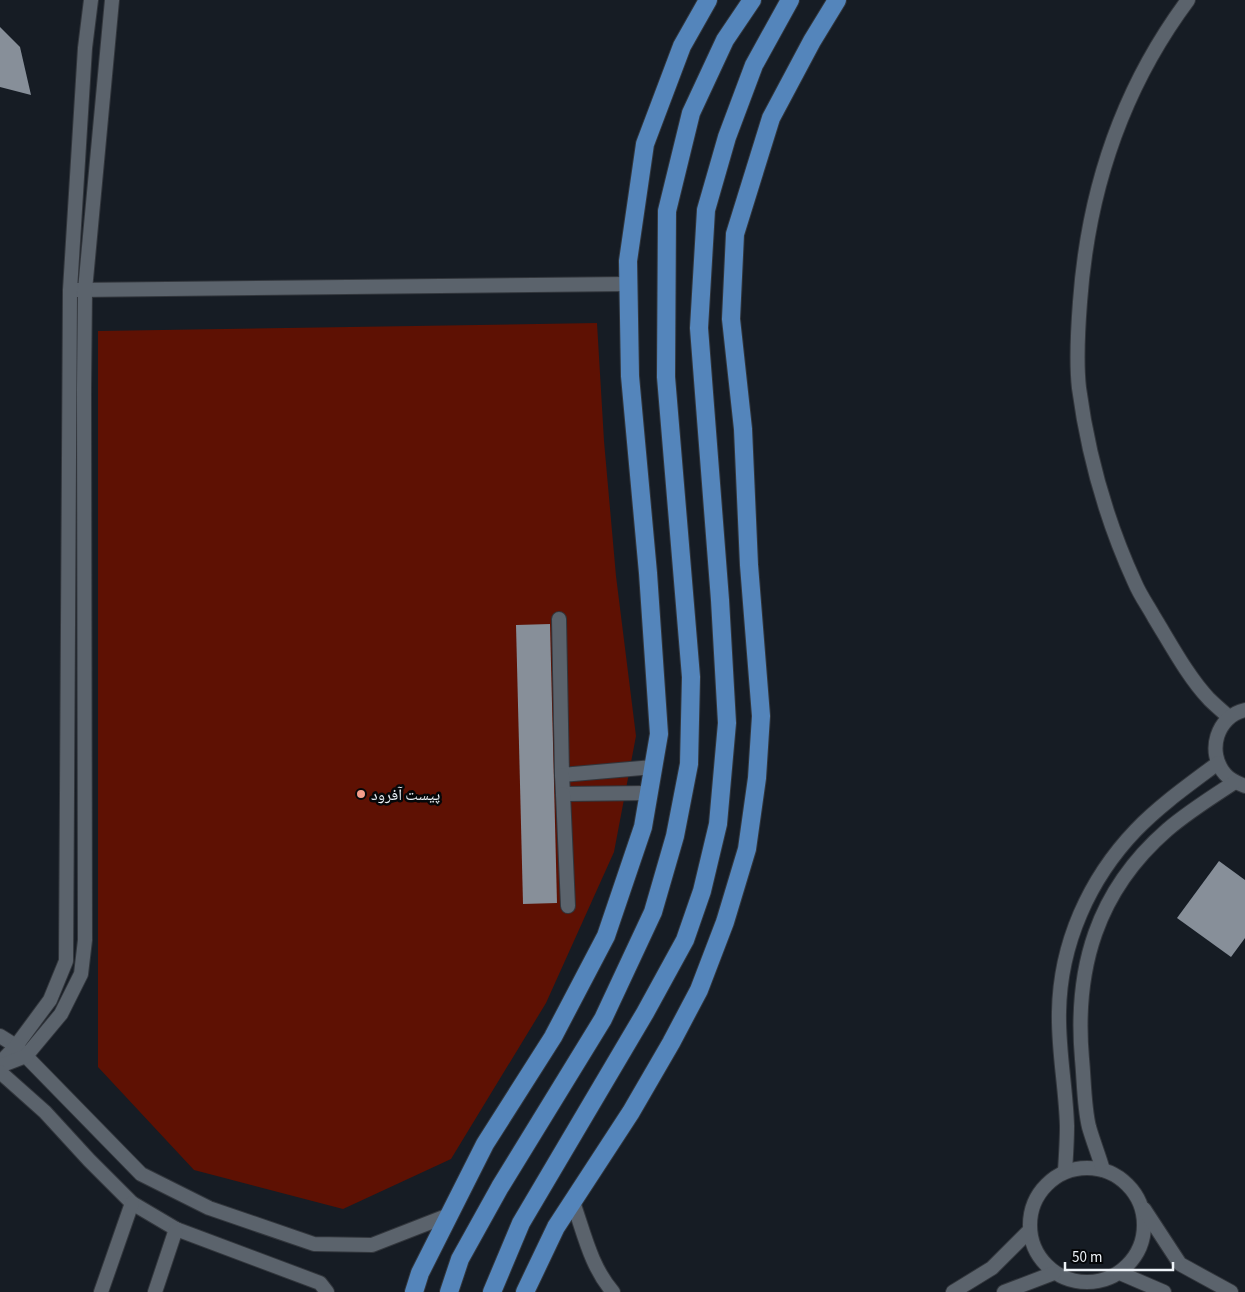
<svg xmlns="http://www.w3.org/2000/svg" width="1245" height="1292" viewBox="0 0 1245 1292" font-family="'Source Sans 3','Noto Naskh Arabic',sans-serif">
  <style>
    .green { fill: #5e1103 }
    .building { fill: #878f99 }
    .lines { fill: none; stroke-linecap: round; stroke-linejoin: round }
    .minor-casing { stroke: #32363c; stroke-width: 16 }
    .major-casing { stroke: #32363c; stroke-width: 20 }
    .minor { stroke: #5b636c; stroke-width: 14 }
    .major { stroke: #5485bb; stroke-width: 18 }
    .poi-dot { fill: #f49d8b; stroke: #050709; stroke-width: 2 }
    .labels { text-anchor: middle; stroke-width: 5; stroke-linejoin: round; paint-order: stroke }
    .poi-label { font-size: 16px; fill: #eef3f8; stroke: #050709; text-anchor: start }
  </style>
  <rect width="100%" height="100%" fill="#161c24"/>
  <!-- green -->
  <path class="green" d="M597,323l7,118 12,135 20,160 -22,116 -68,151 -95,156 -108,50 -149,-39 -96,-103v-736z"/>
  <!-- building -->
  <g class="building">
    <path d="M0,27l20,20 11,48 -31,-8z"/>
    <path d="M550,624l7,279 -34,1 -7,-279z"/>
    <path d="M1219,861l26,19v58l-14,19 -54,-39z"/>
  </g>
  <g class="lines">
    <!-- minor casing -->
    <g class="minor-casing">
      <g id="minor">
        <path d="M1188,0c-67,90 -100,191 -108,302 -2,26 -4,60 -1,86 9,67 28,134 56,195 5,12 13,23 19,34 16,26 34,60 55,82 6,6 13,12 20,18"/>
        <path d="M77,290l551,-6"/>
        <path d="M559,619l3,156 91,-8"/>
        <path d="M1245,710c-28,6 -39,42 -20,64 5,6 12,9 20,12"/>
        <path d="M562,775l1,19 85,-1"/>
        <path d="M563,794l5,112"/>
        <path d="M0,1036l16,10 125,128 68,34 105,36 58,1 77,-30"/>
        <path d="M0,1063l16,-17 34,-46 16,-39 4,-671 15,-242 6,-48"/>
        <path d="M0,1066l26,-10 35,-42 20,-40 4,-34 -1,-551 1,-99 27,-290"/>
        <path d="M0,1072l45,40 44,48 43,43 44,26 144,54 7,9"/>
        <circle cx="1087" cy="1225" r="57"/>
        <path d="M1103,1170c-4,-14 -10,-29 -14,-43 -5,-20 -5,-48 -7,-68 -8,-91 15,-168 85,-229 21,-18 45,-33 68,-48"/>
        <path d="M1065,1171c1,-15 2,-30 2,-45 -1,-38 -9,-76 -8,-114 1,-68 30,-133 77,-182 24,-25 54,-46 82,-67"/>
        <path d="M573,1202c11,31 18,65 40,90"/>
        <path d="M1144,1209l36,55 51,28"/>
        <path d="M1120,1273l44,19"/>
        <path d="M101,1292l31,-89"/>
        <path d="M155,1292l21,-63"/>
        <path d="M953,1292l39,-24 37,-37"/>
        <path d="M1004,1292l50,-19"/>
      </g>
    </g>
    <!-- major casing -->
    <g class="major-casing">
      <g id="major">
        <path d="M414,1292l6,-19 65,-129 68,-107 53,-101 37,-109 16,-93 -11,-161 -18,-197 -2,-115 17,-117 37,-98 26,-46"/>
        <path d="M449,1292l11,-33 40,-72 103,-168 50,-107 22,-76 14,-72 2,-87 -25,-300 1,-166 24,-98 34,-73 27,-40"/>
        <path d="M492,1292l29,-69 124,-210 40,-73 17,-49 16,-67 9,-101 -7,-123 -21,-272 7,-118 21,-73 27,-72 36,-65"/>
        <path d="M525,1292l31,-65 75,-115 40,-69 28,-53 26,-68 22,-73 10,-71 4,-62 -12,-151 -6,-136 -12,-110 4,-85 36,-116 41,-77 25,-41"/>
      </g>
    </g>
    <!-- minor -->
    <use href="#minor" class="minor"/>
    <!-- major -->
    <use href="#major" class="major"/>
  </g>
  <!-- markers -->
  <circle class="poi-dot" cx="361" cy="794" r="5"/>
  <g class="labels">
    <!-- poi labels -->
    <g class="poi-label">
      <text x="371" y="800">پیست آفرود</text>
    </g>
  </g>
  <!-- scale -->
  <path d="M1065 1262v8h108v-8" fill="none" stroke="#eef3f8" stroke-width="2.5"/>
  <text x="1072" y="1262" font-size="15" fill="#eef3f8" stroke="#050709" stroke-width="4" paint-order="stroke">50 m</text>
</svg>
